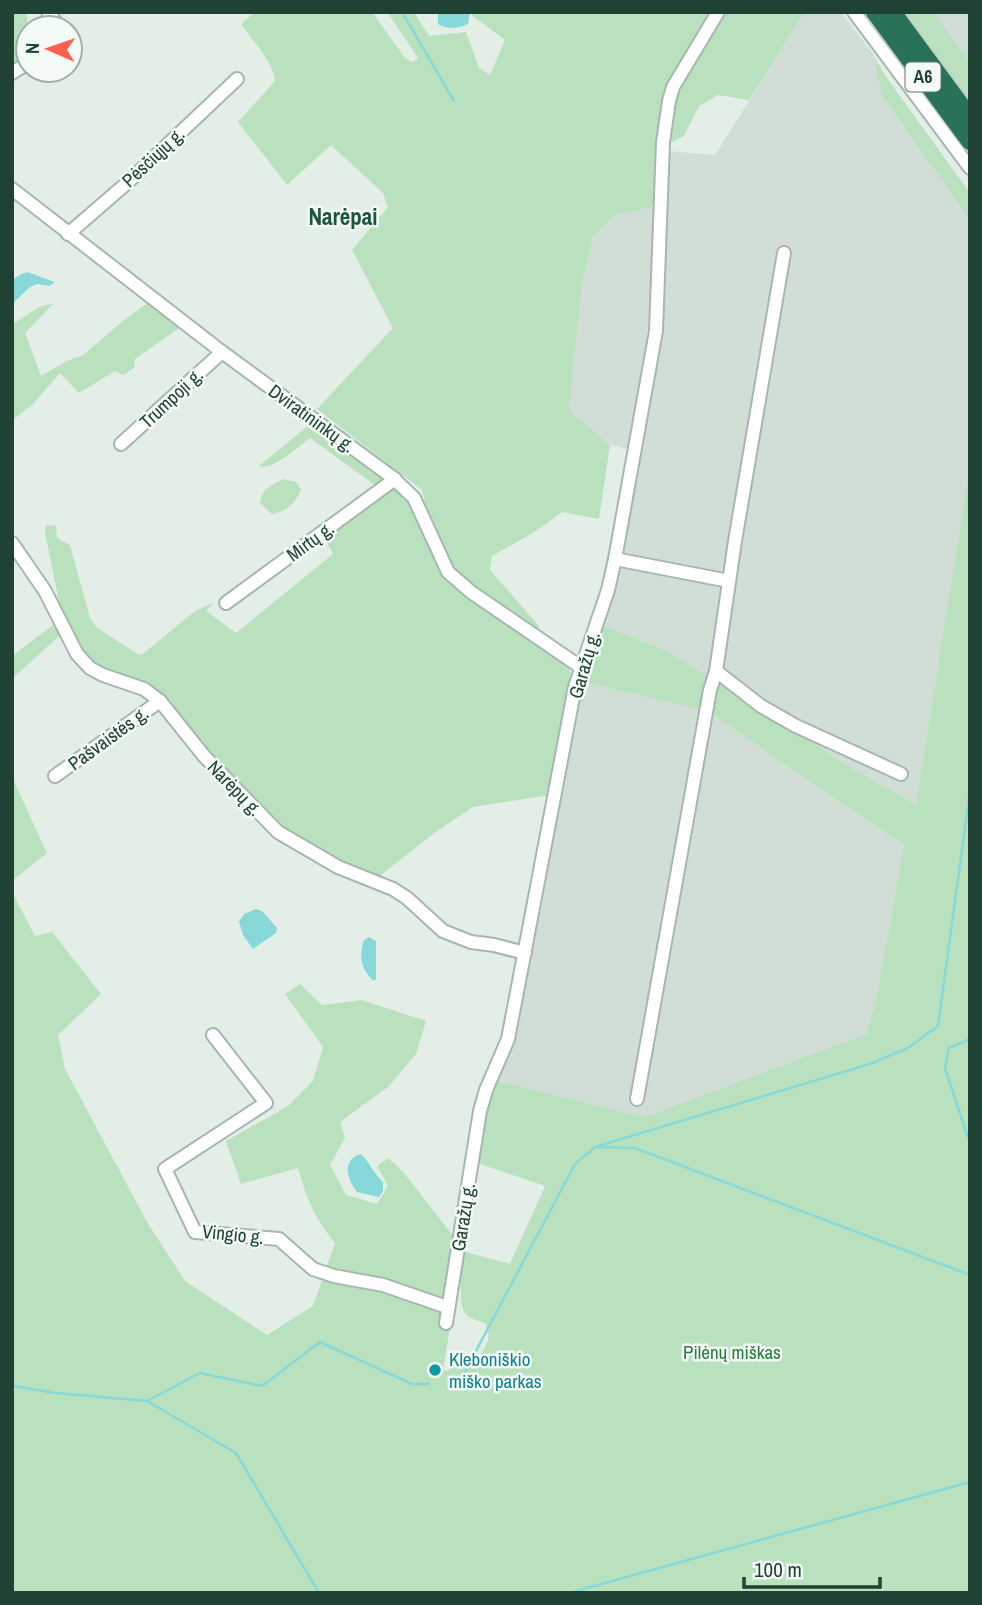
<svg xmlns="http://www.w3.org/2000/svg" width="982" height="1605" viewBox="0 0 982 1605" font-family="'Archivo Narrow',sans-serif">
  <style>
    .built { fill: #d1ded6 }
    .green { fill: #bae1be; fill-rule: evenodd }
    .water { fill: #86d9d8 }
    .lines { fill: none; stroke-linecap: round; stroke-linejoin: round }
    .stream { stroke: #86d9d8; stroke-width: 2.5 }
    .minor-casing { stroke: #a5b7ae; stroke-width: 16 }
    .highway-casing { stroke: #c1cac6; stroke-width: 21 }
    .minor { stroke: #fff; stroke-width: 12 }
    .highway { stroke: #297157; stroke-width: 18 }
    .culture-dot { fill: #0f9aa8; stroke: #f4faf6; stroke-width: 2.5 }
    .labels { text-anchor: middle; stroke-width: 5; stroke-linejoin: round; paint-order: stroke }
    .shield { fill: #f4faf6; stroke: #60796e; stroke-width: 2 }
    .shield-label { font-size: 18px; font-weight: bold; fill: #204234 }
    .street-label { font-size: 19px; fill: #204234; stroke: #f4faf6 }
    .park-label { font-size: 19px; fill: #267d3a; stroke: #f4faf6 }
    .culture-label { font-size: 19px; fill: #0d838f; stroke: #f4faf6; text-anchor: start }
    .quarter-label { font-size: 23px; font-weight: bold; fill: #1a563e; stroke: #f4faf6 }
  </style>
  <rect width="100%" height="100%" fill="#e3eee7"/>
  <!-- built -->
  <g class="built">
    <path d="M805,12h36l32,42 9,42 88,124v245l-54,341 -107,-64 -140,-90 -68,-27 16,-45 45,-245 7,-184 46,4z"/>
    <path d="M904,12h66v89z"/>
    <path d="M653,207v50l-6,80 -19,112 -18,-4 -41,-35 13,-128 11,-45 22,-22z"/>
    <path d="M582,682l125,29 197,134 -28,156 -10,33 -221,83 -150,-37z"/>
  </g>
  <!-- green -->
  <g class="green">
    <path d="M12,12h14c4,22 6,40 -14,53z"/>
    <path d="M255,12h117l33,46 8,4 5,-4 -31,-46h27l15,24 37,-4 13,36 11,7 15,-35 -32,-24 -2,-4h334l-56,88 -31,-5 -19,11 -15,30 -28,14 -3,57 -38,8 -22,22 -11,45 -13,128 41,35 -11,74 -37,-7 -26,19 -44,25 -2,14 49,56 -4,7 -80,-59 -25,-49 -8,-35 -105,-81 76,-81 -41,-78 36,-43 -5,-14 -52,-48 -44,40 -49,-63 37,-41c-2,-20 -23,-41 -34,-57z"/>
    <path d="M904,12h29l37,51v38z"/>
    <path d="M873,54l11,20 86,119v27l-88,-124z"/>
    <path d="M149,302l33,24 -47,33 -1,9 -11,7 -8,-4 -36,22 -19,-20 -27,31 -19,15 -2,-97h4l25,-16 12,-2 -28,29 16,43 26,-15 16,-6 40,-34z"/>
    <path d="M309,425l74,50 21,19 48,91 82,55 33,25 4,8 -21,122 -77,12 -36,24 -60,47 -39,-15 -67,-42 -92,-101 -15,-20 -63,-32 -18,-15 -14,-19 -10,-32 -14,-70 1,-7 10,1 1,12 13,7 20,73 6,9 43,28 5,-2 51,-42 19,-9 -8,9 30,22 97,-79 -9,-17 -10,-6 62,-45 -66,-48c-12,9 -38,33 -51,28z"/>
    <path d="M970,465v1128h-958v-701l23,44 17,-4 49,62 -43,41 7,34 82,153 38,59 82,54 46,-29 22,-63c-20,-25 -28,-43 -37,-75l-57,16 -15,-43 62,-35 25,-25 10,-34 -38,-53 15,-10 22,21 40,-5 64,21 -10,33 -28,33 -48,35 5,16 -15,27 16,30 31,9 11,-18 -11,-20 12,-8 15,15 50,64 1,12 55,15 35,-78 -68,-23 9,-58 9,-25 150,37 221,-83 10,-33 28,-156 -197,-134 -125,-29 19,-57 68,27 188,119 59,34zM457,1286l4,1c0,24 0,29 24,36 9,15 -1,25 -9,39l-16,-5 -12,14 -5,-1z"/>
    <path d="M283,479l13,3 5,8c-7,14 -13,21 -29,24l-12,-11c1,-14 12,-18 23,-24z"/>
    <path d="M57,622l4,12 -49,45v-23z"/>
    <path d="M12,777l35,76 -35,28z"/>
  </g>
  <!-- water -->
  <g class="water">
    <path d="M438,12h32l-2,12c-8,4 -22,6 -30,0z"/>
    <path d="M27,272l28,10 -5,4 -13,-2 -7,3 -18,17c0,-19 -5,-25 15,-32z"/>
    <path d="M256,909l6,2 15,17 -1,5 -23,16 -10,-14 -4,-13 5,-8z"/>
    <path d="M369,937l7,4v38l-2,2c-14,-12 -15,-25 -10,-41z"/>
    <path d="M361,1154c9,9 13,20 22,28v9l-4,6 -22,-5c-10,-14 -16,-32 4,-38z"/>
  </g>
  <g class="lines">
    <!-- stream -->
    <g class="stream">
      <path d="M402,12l52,89"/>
      <path d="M970,1039l-21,9 -4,20 25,76"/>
      <path d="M598,1146l272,-82 38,-16 30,-22 32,-235"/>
      <path d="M449,1384l10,-1 116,-219 20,-17 40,1 335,127"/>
      <path d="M12,1386l44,7 91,8 89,52 83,140"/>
      <path d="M149,1400l51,-27 62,13 58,-44 92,42h17"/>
      <path d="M569,1593l401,-111"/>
    </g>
    <!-- minor casing -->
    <g class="minor-casing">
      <g id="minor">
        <path d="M48,12l12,16"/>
        <path d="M854,12l116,156"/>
        <path d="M12,73l16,-10"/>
        <path d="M12,189l210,163 170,125 22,21 34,74 23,20 111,76"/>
        <path d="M68,234l59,-51 110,-104"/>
        <path d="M121,444l101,-92"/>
        <path d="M12,543l33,48 32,63 13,14 13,7 41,14 16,12 44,55 74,76 60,35 55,22 14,9 36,33 28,11 23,3 31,8"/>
        <path d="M615,559l114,22"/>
        <path d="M226,603l169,-124"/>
        <path d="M716,671l45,35 35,20 105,48"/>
        <path d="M55,776l105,-75"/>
        <path d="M213,1035l53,68 -101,66 30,63 84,7 34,30 21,7 49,9 64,22"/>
        <path d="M637,1099l73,-409 6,-19 19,-130 49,-288"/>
        <path d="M446,1323l34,-212 6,-21 22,-51 67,-352 33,-97 7,-31 41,-228 7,-189 6,-41 4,-14 45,-75"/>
      </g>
    </g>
    <!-- highway casing -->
    <g class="highway-casing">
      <g id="highway">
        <path d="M875,12l95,129"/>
        <path d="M892,12l78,106"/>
      </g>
    </g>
    <!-- minor -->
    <use href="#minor" class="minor"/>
    <!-- highway -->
    <use href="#highway" class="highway"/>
  </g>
  <!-- markers -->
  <circle class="culture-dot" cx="435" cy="1370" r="7"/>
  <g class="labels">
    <!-- shield labels -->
    <rect class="shield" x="905.5" y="62.5" width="35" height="29" rx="5"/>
    <g class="shield-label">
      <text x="923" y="83">A6</text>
    </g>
    <!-- street labels -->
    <g class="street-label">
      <text transform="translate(153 157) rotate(-43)" y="7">Pėsčiųjų g.</text>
      <text transform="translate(171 398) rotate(-43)" y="7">Trumpoji g.</text>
      <text transform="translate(312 418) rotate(36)" y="7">Dviratininkų g.</text>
      <text transform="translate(310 541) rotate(-36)" y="7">Mirtų g.</text>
      <text transform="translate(584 665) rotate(-74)" y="7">Garažų g.</text>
      <text transform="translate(108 738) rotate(-36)" y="7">Pašvaistės g.</text>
      <text transform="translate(235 788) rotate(46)" y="7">Narėpų g.</text>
      <text transform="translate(463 1217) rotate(-81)" y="7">Garažų g.</text>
      <text transform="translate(233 1234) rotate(6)" y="7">Vingio g.</text>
    </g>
    <!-- park labels -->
    <g class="park-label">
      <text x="732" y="1359">Pilėnų miškas</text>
    </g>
    <!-- culture labels -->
    <g class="culture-label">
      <text x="449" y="1366">Kleboniškio<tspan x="449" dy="22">miško parkas</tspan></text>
    </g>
    <!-- quarter labels -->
    <g class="quarter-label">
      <text x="343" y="225">Narėpai</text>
    </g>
  </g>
  <!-- border -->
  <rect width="982" height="1605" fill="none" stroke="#204234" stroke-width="28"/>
  <!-- north arrow -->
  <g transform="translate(49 49) rotate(272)"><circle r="33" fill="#f4faf6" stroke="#9fb0a8" stroke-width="2"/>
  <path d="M0-5L12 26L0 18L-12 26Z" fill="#ff5f50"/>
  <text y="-10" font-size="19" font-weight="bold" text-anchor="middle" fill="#204234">N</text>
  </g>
  <!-- scale -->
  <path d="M744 1577v10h136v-10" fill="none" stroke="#204234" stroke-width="3.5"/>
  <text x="754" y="1577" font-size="21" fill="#204234" stroke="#f4faf6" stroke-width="5" paint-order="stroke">100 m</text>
</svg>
